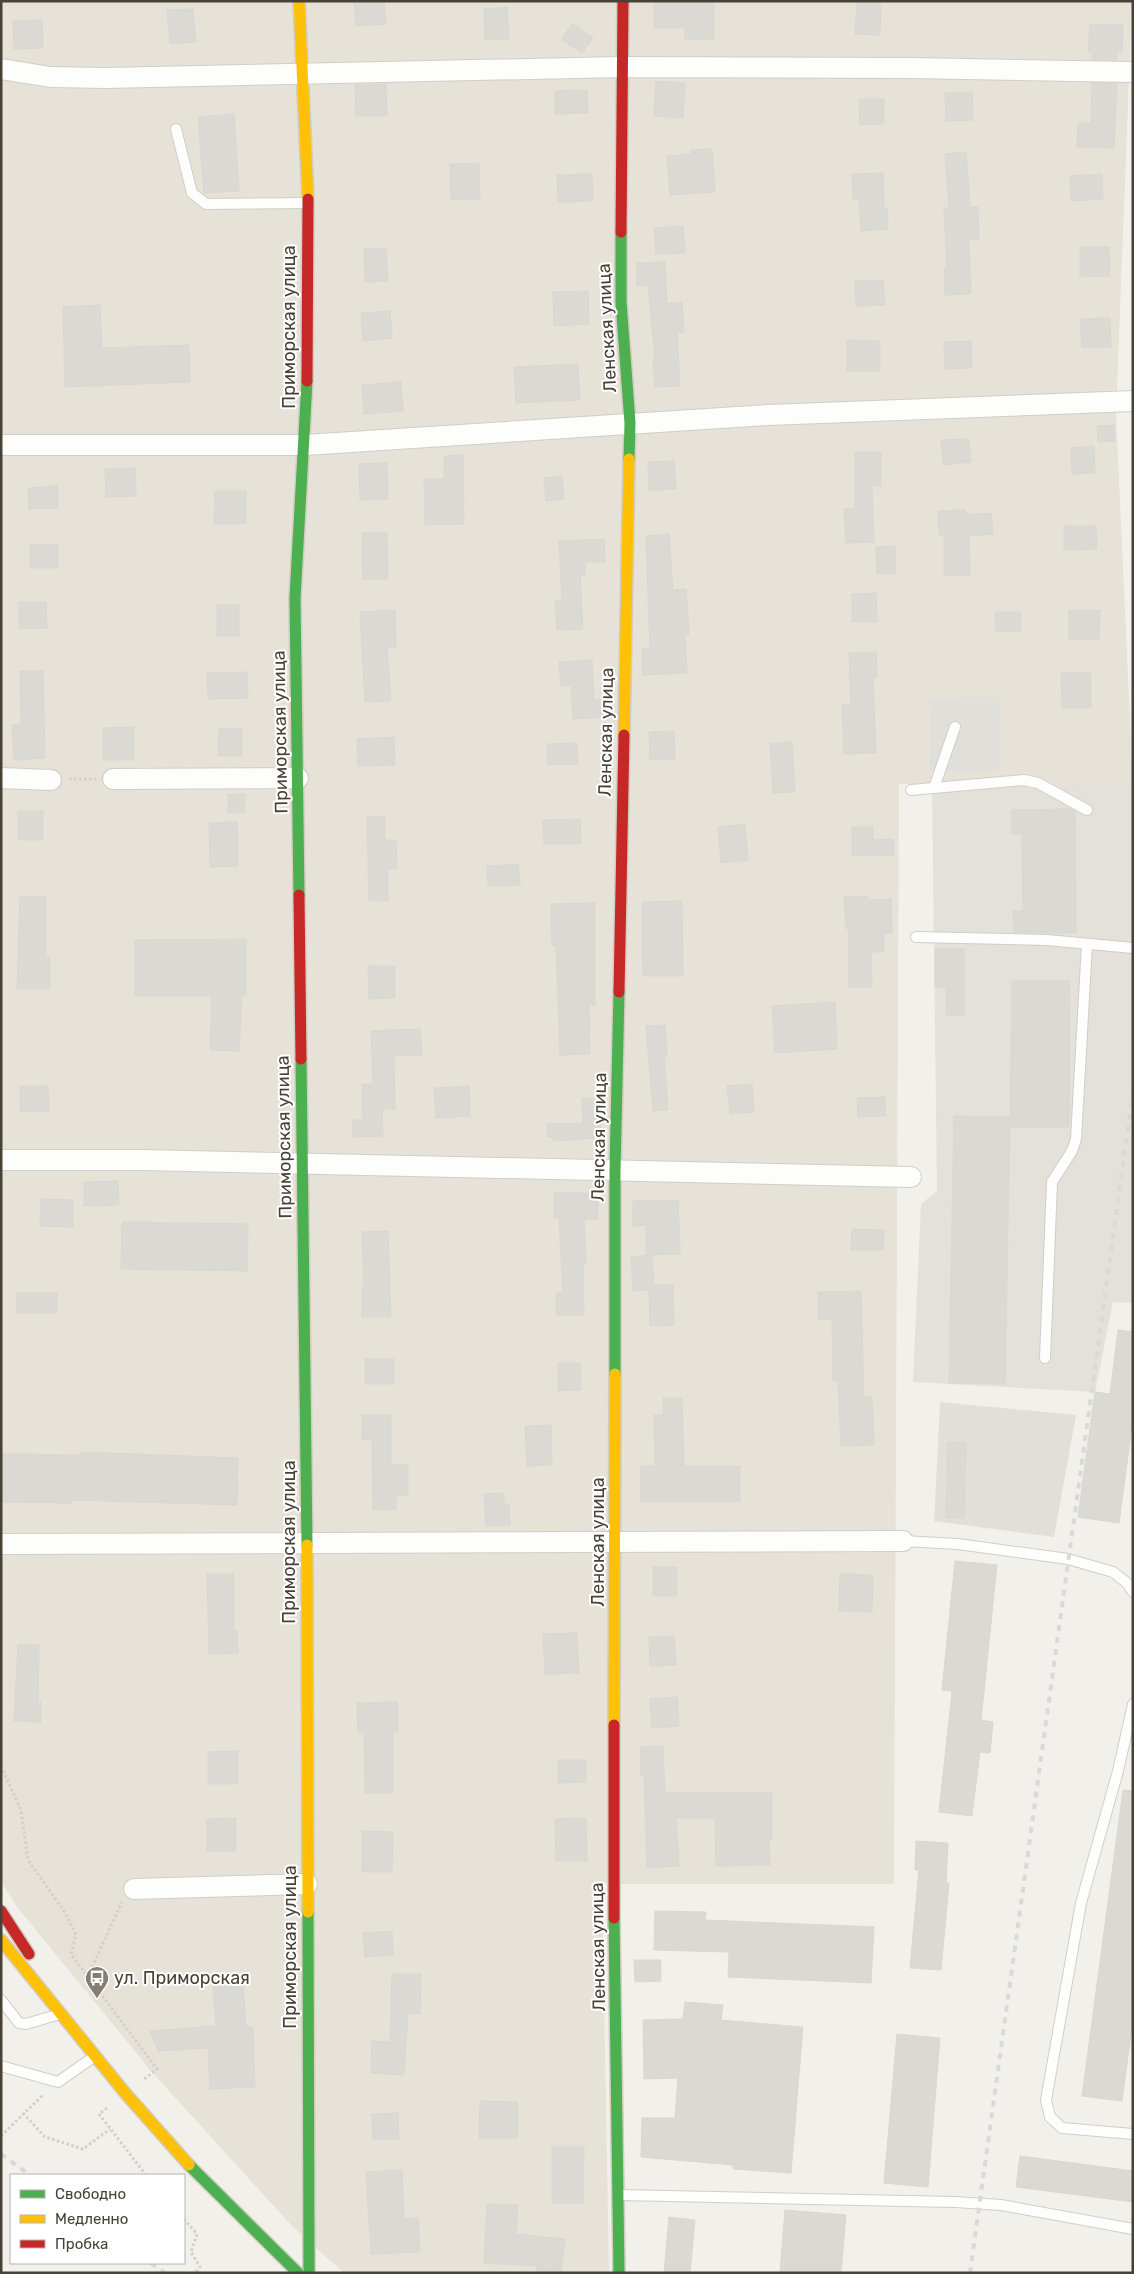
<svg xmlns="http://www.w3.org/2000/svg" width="1134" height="2274" viewBox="0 0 1134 2274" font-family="Rubik,sans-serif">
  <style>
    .residential { fill: #e6e2d8 }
    .industrial { fill: #e4e0da }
    .parking { fill: #e1dfda }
    .building { fill: #dbd9d3; stroke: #dad7d0 }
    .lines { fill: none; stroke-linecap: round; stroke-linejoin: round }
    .lane-casing { stroke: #d0cec8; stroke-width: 12 }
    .street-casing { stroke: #d0cec8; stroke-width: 22 }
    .fast-casing { stroke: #d2cdc1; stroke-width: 14 }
    .slow-casing { stroke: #d2cdc1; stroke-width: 14 }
    .jam-casing { stroke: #d2cdc1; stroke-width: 14 }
    .path { stroke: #d2d0ca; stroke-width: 3; stroke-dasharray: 2.5 2.5; stroke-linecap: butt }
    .lane { stroke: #fdfdfc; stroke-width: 10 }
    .street { stroke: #fdfdfc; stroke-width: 20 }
    .fast { stroke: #4caf50; stroke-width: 11 }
    .slow { stroke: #ffc107; stroke-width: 11 }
    .jam { stroke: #c62828; stroke-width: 11 }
    .rail { stroke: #d9d9d8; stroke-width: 4; stroke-dasharray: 6 6; stroke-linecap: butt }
    .labels { text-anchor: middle; stroke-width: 4; stroke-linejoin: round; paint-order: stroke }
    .street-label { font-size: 18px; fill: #484236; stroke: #fff }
    .poi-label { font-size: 18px; fill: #484236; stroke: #fff; text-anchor: start }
  </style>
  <rect width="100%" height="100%" fill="#f2f0eb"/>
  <!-- residential -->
  <path class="residential" d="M1,1h1131l-16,413 17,373 -234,-3 -5,1100h-292l7,389h-265l-52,-47 -141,-155 -134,-164 -16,-26z"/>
  <!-- industrial -->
  <path class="industrial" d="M932,785l201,1v517l-20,-1 -18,90 -182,-10 8,-178 16,-13z"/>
  <!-- parking -->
  <g class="parking">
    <path d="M999,697l1,73 -70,1 -1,-73z"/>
    <path d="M940,1402l136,13 -22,122 -120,-16z"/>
  </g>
  <!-- building -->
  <g class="building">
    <path d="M354,1h30l2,23 -30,2z"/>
    <path d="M654,1h60v38h-29v-11h-31z"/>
    <path d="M857,1h24l-1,34 -25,-1z"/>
    <path d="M507,7l2,32 -24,1 -1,-31z"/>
    <path d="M193,9l3,33 -26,2 -3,-34z"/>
    <path d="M42,20l1,28 -29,1 -1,-28z"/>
    <path d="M573,23l20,15 -11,15 -21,-14z"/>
    <path d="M1090,24l33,1 -1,28h-5v7l-25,-1v-7h-4z"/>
    <path d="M656,81l29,2 -2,35 -29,-2z"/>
    <path d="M1092,83l25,1 -3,64 -37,-1 1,-24h13z"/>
    <path d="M386,84l1,32h-31l-1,-31z"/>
    <path d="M587,90l1,23 -33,1v-23z"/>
    <path d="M972,92l1,28 -27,1 -1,-28z"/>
    <path d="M859,99h25v25l-24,1z"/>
    <path d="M234,114l5,77 -35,2 -6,-76z"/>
    <path d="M712,149l3,43 -45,3 -3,-39 25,-2 -1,-4z"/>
    <path d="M966,152l4,55h8l1,33h-10l2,54 -26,1 -1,-27h3l-3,-60h5l-4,-54z"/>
    <path d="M479,163l1,36 -29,1 -1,-36z"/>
    <path d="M883,173l1,36 3,-1 1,21 -27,2 -2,-32h-6l-1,-25z"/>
    <path d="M592,174l1,27 -35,1 -1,-27z"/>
    <path d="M1102,174l1,25 -32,2 -1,-25z"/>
    <path d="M683,226l2,27 -29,1 -2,-26z"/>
    <path d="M1080,247h29l1,29 -30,1z"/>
    <path d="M386,248l2,33 -23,1 -1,-33z"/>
    <path d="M665,262l2,42 15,-2 2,30 -7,1 3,53 -25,1 -2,-28h2l-7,-74 -11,1v-23z"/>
    <path d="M883,280l2,25 -29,1 -1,-25z"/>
    <path d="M588,291l1,33 -35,2 -1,-34z"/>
    <path d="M100,305l2,43 87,-3 1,37 -125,5 -2,-80z"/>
    <path d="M390,311l2,27 -29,3 -2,-28z"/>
    <path d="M1110,318l1,29 -29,1 -2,-29z"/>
    <path d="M847,340l33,1v30h-33z"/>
    <path d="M971,341l1,27 -27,1 -1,-27z"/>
    <path d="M578,364l2,36 -64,3 -2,-36z"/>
    <path d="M401,382l2,29 -39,3 -2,-29z"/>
    <path d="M1114,425l1,16 -17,1 -1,-16z"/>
    <path d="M969,439l2,23 -28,3 -2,-25z"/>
    <path d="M1094,446l1,27 -23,1 -1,-26z"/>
    <path d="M855,452h26v34h-9l2,56 -28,1 -2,-34 11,-1z"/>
    <path d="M463,455l1,69 -39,1 -1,-46h20v-23z"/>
    <path d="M674,461l2,28 -27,1 -1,-28z"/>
    <path d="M387,463l1,36 -28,1 -1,-36z"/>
    <path d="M135,468l1,28 -30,1 -1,-28z"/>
    <path d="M562,476l2,23 -18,2 -2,-23z"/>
    <path d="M58,486v22l-29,1 -1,-21z"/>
    <path d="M215,491h31v33h-32z"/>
    <path d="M966,510v5l25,-2 2,21 -24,2 1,39 -26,1v-41h-5l-1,-24z"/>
    <path d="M1064,526h32l1,23 -33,1z"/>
    <path d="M387,532l1,47h-25l-1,-46z"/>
    <path d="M669,534l4,56 13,-1 3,45h-4l2,39 -44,2 -1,-26h8l-4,-113z"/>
    <path d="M604,539l1,23h-20v13h-5l3,54 -26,1 -2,-29 7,-1 -3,-59z"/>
    <rect x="30" y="545" width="28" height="23"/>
    <path d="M895,546l1,27 -19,1 -1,-27z"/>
    <path d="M876,593l1,29h-25v-28z"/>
    <path d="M19,602h27l1,26 -28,1z"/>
    <rect x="217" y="605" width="22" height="31"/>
    <path d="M395,610l1,37h-9l4,54 -26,1 -5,-90z"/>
    <path d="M1069,610h31l-1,29 -30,1z"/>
    <path d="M995,612h26v19l-25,1z"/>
    <path d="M876,652l1,26h-4l3,75 -32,1 -2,-49h9l-2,-52z"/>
    <path d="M592,660l2,40h11l1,17 -33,2 -2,-34 -10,1 -2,-24z"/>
    <path d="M20,671h23l2,87 -31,2 -2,-35 9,-1z"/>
    <path d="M247,672l1,26 -40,1 -1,-26z"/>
    <path d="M1061,673h30v35h-29z"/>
    <path d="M134,727v33h-31v-32z"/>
    <path d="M219,729h23v27h-24z"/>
    <path d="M674,731l1,28 -25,1 -1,-28z"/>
    <path d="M394,737l1,28 -37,1 -1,-27z"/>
    <path d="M792,742l3,50 -22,1 -3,-49z"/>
    <path d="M577,743l1,21 -30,1 -1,-21z"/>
    <rect x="228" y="794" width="17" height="19"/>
    <path d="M1071,809l4,2 1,122 -62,-1 -1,-21h10l-1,-77h-10v-24z"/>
    <rect x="18" y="811" width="25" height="29"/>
    <path d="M367,817h18v23h11l1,29h-9v32h-19z"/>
    <path d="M580,819l1,25h-37l-1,-24z"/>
    <path d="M237,822l1,44 -28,1 -1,-44z"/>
    <path d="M745,824l3,36 -27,3 -3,-36z"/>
    <path d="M852,827h21v13l20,-1 1,17 -42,-1z"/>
    <path d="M518,864l2,21 -32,1 -1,-20z"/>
    <path d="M868,896v4l23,-1 1,34 -8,1v18h-13l1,35h-23v-59l-3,1 -2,-32z"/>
    <path d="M20,897h26v61h4v31h-33z"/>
    <path d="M682,901l1,75h-40l-1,-74z"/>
    <path d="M595,903v102h-6l1,49 -30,1 -4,-109h-4l-1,-42z"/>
    <path d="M246,939v57h-4l-3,55 -29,-1 2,-54h-77v-56z"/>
    <path d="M935,949h29v66h-18v-28h-11z"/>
    <path d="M368,966h27v32l-26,1z"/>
    <path d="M1012,981h58l-1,146h-59z"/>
    <path d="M835,1002l2,47 -62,4 -3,-47z"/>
    <path d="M665,1025l2,31h-3l4,54 -15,1 -7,-85z"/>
    <path d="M420,1029l2,26 -28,1 1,53h-13l1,27 -30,1v-17h10l-1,-36h11l-2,-53z"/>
    <path d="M752,1084l2,28 -24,2 -3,-28z"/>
    <path d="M20,1086h28l1,25 -29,1z"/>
    <path d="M469,1086l1,30 -34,2 -2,-30z"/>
    <path d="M885,1097l1,19 -28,1 -1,-19z"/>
    <path d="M582,1098h19l-1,40 -47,3v-4h-5l-1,-13 36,-1z"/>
    <path d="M954,1116l56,1 -5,267 -56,-1z"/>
    <path d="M118,1181l1,24 -35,1v-24z"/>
    <path d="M554,1193h44v26h-14l2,44h-3l1,52h-28v-22h7l-4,-75h-5z"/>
    <path d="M41,1199l32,1v27l-33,-1z"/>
    <path d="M678,1200l2,54 -34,1v-30l-13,1v-25z"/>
    <path d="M122,1222l126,2 -1,47 -126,-2z"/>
    <path d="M852,1229l32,1 -1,20h-32z"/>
    <path d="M388,1231l3,86h-29v-29l2,-1 -2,-55z"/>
    <path d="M652,1255l2,30h19l1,40 -24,1 -1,-36 -16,1 -2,-34z"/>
    <path d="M861,1291l3,106h8l2,48 -33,1 -3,-65h-5l-1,-62h-14v-27z"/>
    <path d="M16,1293h41v20h-40z"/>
    <path d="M1118,1330l15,2v86l-14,105 -41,-6 17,-125 15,2z"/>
    <rect x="365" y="1359" width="29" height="25"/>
    <path d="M558,1363h23v27l-23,1z"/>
    <path d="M663,1398h19l2,68h56v36h-99v-36h14l-1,-51h9z"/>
    <path d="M362,1415h29v50h17v30l-12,1v14h-23l-1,-70h-10z"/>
    <path d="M551,1425l1,40 -25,1 -2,-40z"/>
    <path d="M948,1442l18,1 -2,75h-18z"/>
    <path d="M81,1452l157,6 -1,47 -166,-5v3l-70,-1v-48l80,1z"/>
    <path d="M504,1493v11h5l1,21 -24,1 -2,-32z"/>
    <path d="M955,1561l42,4 -16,155 12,2 -3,31 -10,-1 -8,64 -33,-4 13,-121 -10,-1z"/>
    <rect x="653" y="1567" width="24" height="29"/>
    <path d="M207,1574h27v57h3l1,22 -29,1z"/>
    <path d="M840,1574l33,1 -1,37 -33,-1z"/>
    <path d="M577,1633l2,40 -34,1 -2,-40z"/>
    <path d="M674,1636l2,29 -26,1 -1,-29z"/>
    <path d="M18,1644l21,1 -1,57h3v20l-27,-1z"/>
    <path d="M677,1697l2,29 -27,2 -2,-29z"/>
    <path d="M398,1702v30h-5v61h-28l-1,-61h-6l-1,-29z"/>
    <path d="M663,1746l2,47h107v46h-3l1,26 -54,1 -1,-48h-39l3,48 -32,2 -3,-93h-3l-1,-28z"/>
    <path d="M238,1751v33h-30v-32z"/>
    <path d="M558,1760h28v22l-28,1z"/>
    <path d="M1123,1790l10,1v243h-2l-9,67 -40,-5z"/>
    <path d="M236,1818v33h-29v-32z"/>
    <path d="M586,1818l1,43h-31l-1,-42z"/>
    <path d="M362,1831l31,1 -1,40h-30z"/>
    <path d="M916,1841l32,2 -2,39 3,1 -8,87 -31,-2 9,-98h-4z"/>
    <path d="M655,1911l51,1 -1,8 169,7 -3,56 -143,-6 1,-25 -75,-2z"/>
    <path d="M392,1931l1,24 -28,2 -2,-24z"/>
    <path d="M634,1960h27v21l-26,1z"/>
    <path d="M392,1974h29l-1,40h-12l-4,61 -33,-2 1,-32 18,1z"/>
    <path d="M243,1983l3,44h7l2,60 -45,2 -2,-41 -50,3 -8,-20 66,-5 -3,-40z"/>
    <path d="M685,2002l38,3 -2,15 82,7 -12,146 -58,-4v-4l-92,-8 1,-39h33l3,-40 -34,1 -1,-59 40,-1z"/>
    <path d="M897,2034l43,4 -12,149 -44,-4z"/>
    <path d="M480,2101l38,1v36h-39z"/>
    <path d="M398,2113l1,26h-26l-1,-25z"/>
    <path d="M552,2147h32l-1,56h-31z"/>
    <path d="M1020,2156l113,15v31l-117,-15z"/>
    <path d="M402,2170l2,49 14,-1 2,34 -49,2 -5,-82z"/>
    <path d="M487,2204l31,1 -2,29 49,5 -4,34 -25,-2 1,-5 -53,-3z"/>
    <path d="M785,2210l61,5 -5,58h-61z"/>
    <path d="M669,2217l26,3 -5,53h-26z"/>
  </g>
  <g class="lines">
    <!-- lane casing -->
    <g class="lane-casing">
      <g id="lane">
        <path d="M176,129l16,64 14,11 100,-1"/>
        <path d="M934,788l21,-61"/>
        <path d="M911,790l113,-10 14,3 49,27"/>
        <path d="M916,937l131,3 86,8"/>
        <path d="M1045,1358l7,-176 20,-31 4,-12 11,-195"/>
        <path d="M903,1541l55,3 110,15 45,13 14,11 6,9"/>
        <path d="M1133,1704l-15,67 -37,132 -35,197 4,17 12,11 71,6"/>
        <path d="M1,2000l18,23 7,1 34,-10"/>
        <path d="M1,2066l57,16 37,-26"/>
        <path d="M619,2195l336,7 46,3 132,24"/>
      </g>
    </g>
    <!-- street casing -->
    <g class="street-casing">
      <g id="street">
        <path d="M1,69l50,8 55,1 515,-11 291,1 221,4"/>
        <path d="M1,445h304l463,-30 365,-14"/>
        <path d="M1,778l50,2"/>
        <path d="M113,779l185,-1"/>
        <path d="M1,1160h141l769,17"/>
        <path d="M1,1544l902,-3"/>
        <path d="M134,1889l173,-5"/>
      </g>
    </g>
    <!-- fast casing -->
    <g class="fast-casing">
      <g id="fast">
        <path d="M621,232v70l9,121 -1,36"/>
        <path d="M299,895l-4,-297 12,-217"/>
        <path d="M301,1059l6,486"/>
        <path d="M615,1374v-203l4,-179"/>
        <path d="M308,1912l1,361"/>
        <path d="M614,1918l5,355"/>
        <path d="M189,2165l109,108"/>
      </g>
    </g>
    <!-- slow casing -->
    <g class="slow-casing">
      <g id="slow">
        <path d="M299,1l9,198"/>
        <path d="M624,735l5,-276"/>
        <path d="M307,1545l1,367"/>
        <path d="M614,1725l1,-351"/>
        <path d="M1,1940l125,154 63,71"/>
      </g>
    </g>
    <!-- jam casing -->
    <g class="jam-casing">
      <g id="jam">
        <path d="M621,232l2,-231"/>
        <path d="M307,381l1,-182"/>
        <path d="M299,895l2,164"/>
        <path d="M619,992l5,-257"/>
        <path d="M614,1725v193"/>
        <path d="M1,1911l28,43"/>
      </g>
    </g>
    <!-- path -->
    <g class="path">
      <path d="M69,779h27"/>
      <path d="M1,1766l20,44 7,50 36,51 12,24 -5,19 86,115 -14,11"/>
      <path d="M88,1976l34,-74"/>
      <path d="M107,2108l-8,6 47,61"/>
      <path d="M23,2113l22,24 38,12 27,-20"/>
      <path d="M1,2136l43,-42"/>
      <path d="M184,2219l13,15 -6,18 9,15 -5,6"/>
    </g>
    <!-- lane -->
    <use href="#lane" class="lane"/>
    <!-- street -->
    <use href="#street" class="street"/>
    <!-- fast -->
    <use href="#fast" class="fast"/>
    <!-- slow -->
    <use href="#slow" class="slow"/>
    <!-- jam -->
    <use href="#jam" class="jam"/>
    <!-- rail -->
    <g class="rail">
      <path d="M1,2154l29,21"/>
      <path d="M151,2263l14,10"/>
      <path d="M970,2273l163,-1181"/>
    </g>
  </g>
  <!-- icons -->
  <defs>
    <g id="bus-pin" transform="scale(1.25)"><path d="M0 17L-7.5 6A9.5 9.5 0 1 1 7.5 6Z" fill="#847f75" stroke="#fff"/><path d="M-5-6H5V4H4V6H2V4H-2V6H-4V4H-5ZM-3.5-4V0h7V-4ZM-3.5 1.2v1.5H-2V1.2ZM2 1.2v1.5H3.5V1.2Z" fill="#fff"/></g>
  </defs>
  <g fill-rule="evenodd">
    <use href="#bus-pin" x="97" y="1978"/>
  </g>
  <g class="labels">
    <!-- street labels -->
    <g class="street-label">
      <text transform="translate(289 327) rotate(-90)" y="6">Приморская улица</text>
      <text transform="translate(607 328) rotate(-93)" y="6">Ленская улица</text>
      <text transform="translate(280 732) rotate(-91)" y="6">Приморская улица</text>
      <text transform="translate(606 732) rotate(-89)" y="6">Ленская улица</text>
      <text transform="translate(284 1137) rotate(-91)" y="6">Приморская улица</text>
      <text transform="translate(599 1137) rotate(-89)" y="6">Ленская улица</text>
      <text transform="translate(289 1542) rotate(-90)" y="6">Приморская улица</text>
      <text transform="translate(598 1542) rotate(-90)" y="6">Ленская улица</text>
      <text transform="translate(290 1947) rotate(-90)" y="6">Приморская улица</text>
      <text transform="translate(598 1947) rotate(-91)" y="6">Ленская улица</text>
    </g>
    <!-- poi labels -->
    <g class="poi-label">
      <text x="114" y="1984">ул. Приморская</text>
    </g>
  </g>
  <!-- border -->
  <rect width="1134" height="2274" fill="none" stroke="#484236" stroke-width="5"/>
  <!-- legend -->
  <rect x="10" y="2174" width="175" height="90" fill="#ffffff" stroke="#b6b3af"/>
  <rect x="20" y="2190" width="25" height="8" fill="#4caf50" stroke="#b6b3af"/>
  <text x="55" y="2199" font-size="15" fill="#484236">Свободно</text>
  <rect x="20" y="2215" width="25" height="8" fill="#ffc107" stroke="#b6b3af"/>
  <text x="55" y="2224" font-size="15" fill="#484236">Медленно</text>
  <rect x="20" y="2240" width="25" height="8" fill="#c62828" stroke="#b6b3af"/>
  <text x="55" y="2249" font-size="15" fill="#484236">Пробка</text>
</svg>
